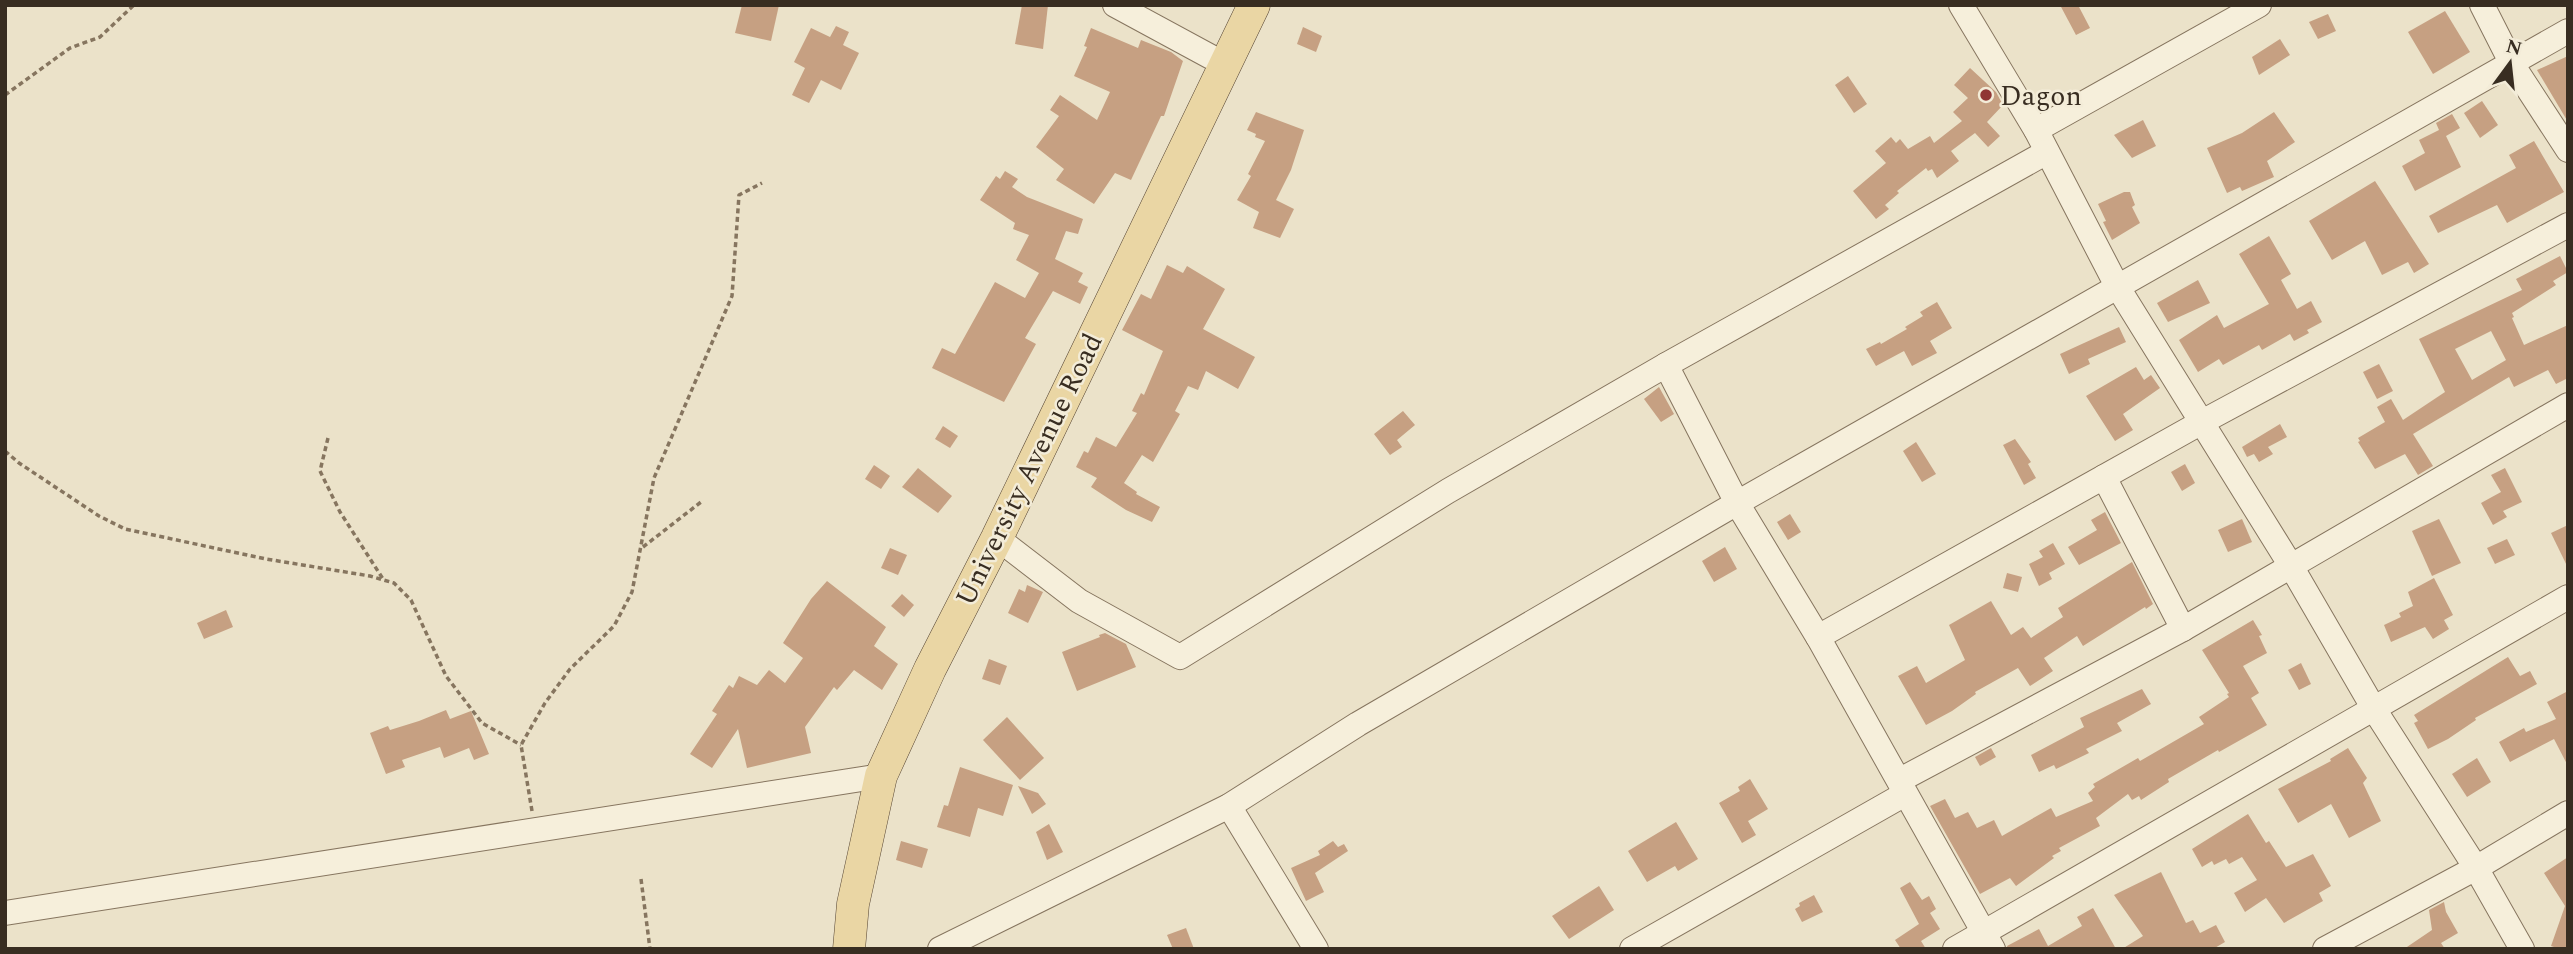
<svg xmlns="http://www.w3.org/2000/svg" width="2573" height="954" viewBox="0 0 2573 954" font-family="Spectral,serif">
  <style>
    .building { fill: #c6a082; fill-rule: evenodd }
    .lines { fill: none; stroke-linecap: round; stroke-linejoin: round }
    .minor-casing { stroke: #86755f; stroke-width: 26 }
    .major-casing { stroke: #544332; stroke-width: 33 }
    .path { stroke: #86755f; stroke-width: 3.5; stroke-dasharray: 5 3.5; stroke-linecap: butt }
    .minor { stroke: #f6efdb; stroke-width: 24 }
    .major { stroke: #ead6a4; stroke-width: 32 }
    .poi-dot { fill: #903534; stroke: #f3ecd8; stroke-width: 2.5 }
    .labels { text-anchor: middle; stroke-width: 5; stroke-linejoin: round; paint-order: stroke }
    .poi-label { font-size: 28px; fill: #382d21; stroke: #f3ecd8; text-anchor: start }
    .street-label { font-size: 28px; fill: #382d21; stroke: #f3ecd8 }
  </style>
  <rect width="100%" height="100%" fill="#ebe2c9"/>
  <!-- building -->
  <g class="building">
    <path d="M742,5h37l-8,36 -36,-8z"/>
    <path d="M1022,5h26l-5,44 -28,-5z"/>
    <path d="M2060,5h18l12,23 -14,7z"/>
    <path d="M2445,11l25,41 -37,22 -25,-42z"/>
    <path d="M2328,14l8,17 -18,8 -9,-17z"/>
    <path d="M836,26l13,6 -6,13 16,8 -18,37 -20,-10 -12,23 -17,-8 13,-27 -11,-6 17,-34 19,9z"/>
    <path d="M1303,27l19,9 -6,16 -19,-8z"/>
    <path d="M1091,28l47,20 3,-8 30,12 12,9 -19,55h-3l-30,64 -16,-7 -21,31 -38,-24 8,-11 -28,-22 23,-31 -9,-6 10,-15 37,25 13,-28 -36,-16 13,-29 -3,-1z"/>
    <path d="M2280,39l10,16 -31,20 -7,-18z"/>
    <path d="M2568,56v66l-31,-52z"/>
    <path d="M1970,68l26,24 7,13 -16,17 13,14 -12,11 -13,-14 -24,18 8,10 -22,17 -5,-9 -4,2 -2,-3 -29,23 2,2 -14,12 4,4 -13,10 -23,-28 33,-28 -11,-12 16,-14 5,6 4,-4 8,10 22,-13 4,7 28,-22 -9,-9 15,-14 -14,-13z"/>
    <path d="M1848,76l19,28 -13,9 -19,-28z"/>
    <path d="M2482,101l16,24 -18,13 -16,-25z"/>
    <path d="M1256,112l48,18 -13,40 -15,30 18,9 -14,29 -27,-10 6,-16 -22,-12 14,-24 -3,-2 17,-33 -10,-4 1,-3 -9,-4z"/>
    <path d="M2274,112l21,30 -28,19 7,16 -32,14 -2,-4 -13,6 -20,-45 35,-15z"/>
    <path d="M2452,114l8,14 -14,8 15,31 -46,24 -13,-25 23,-13 -6,-13 20,-10 -3,-7z"/>
    <path d="M2143,120l13,26 -24,12 -18,-23z"/>
    <path d="M2534,141l30,51 -57,31 -10,-18 -59,28 -9,-17 87,-48 -7,-13z"/>
    <path d="M1005,171l13,8 -6,8 15,10 56,22 -5,15 -12,-3 -11,28 28,14 -5,9 10,5 -8,17 -27,-13 -28,47 11,6 -32,58 -72,-34 10,-20 13,6 40,-72 30,16 14,-25 -23,-13 13,-25 -16,-6 2,-6 -35,-23 16,-24 4,3z"/>
    <path d="M2375,181l54,83 -15,9 -6,-11 -26,13 -17,-34 -33,19 -23,-39z"/>
    <path d="M2124,192h6l5,13 -3,2 8,16 -28,17 -9,-18 3,-1 -8,-17z"/>
    <path d="M2269,236l22,38 -10,6 16,29 14,-8 11,21 -15,8 2,3 -15,8 -4,-7 -28,16 -3,-5 -36,20 -4,-6 -21,13 -19,-32 38,-25 7,13 45,-24 -30,-50z"/>
    <path d="M2560,256l8,16 -15,9 3,4 -44,28 2,4 -2,1 12,27 44,-20v53l-12,6 -8,-14 -34,17 -5,-10 -96,57 20,32 -15,9 -13,-21 -30,15 -17,-27 2,-1 -2,-3 27,-16 -8,-15 14,-8 12,21 42,-28 -26,-53 103,-49 -6,-11zM2491,331l15,29 -34,20 -17,-31z"/>
    <path d="M1167,265l16,8 4,-7 38,23 -22,40 52,28 -17,32 -32,-18 -8,19 -10,-4 -13,25 5,3 -27,48 -11,-7 -18,28 13,9 -1,2 24,13 -8,15 -26,-12 -35,-23 6,-9 -21,-11 8,-16 4,2 8,-16 20,10 21,-34 -5,-2 9,-18 3,2 19,-44 -41,-21 19,-36 10,5z"/>
    <path d="M2198,280l12,23 -42,19 -11,-19z"/>
    <path d="M1937,302l15,26 -22,13 7,12 -25,13 -8,-15 -28,15 -10,-17 14,-7 1,2 26,-15 -2,-2 18,-11 -3,-4z"/>
    <path d="M2119,327l7,15 -38,17 2,5 -21,10 -9,-20z"/>
    <path d="M2379,364l14,27 -16,8 -14,-27z"/>
    <path d="M2136,367l8,13 7,-5 9,13 -37,26 10,16 -18,11 -29,-45z"/>
    <path d="M1659,387l15,27 -13,8 -17,-23z"/>
    <path d="M1403,411l12,14 -18,15 5,7 -12,8 -16,-21z"/>
    <path d="M2280,424l7,13 -19,10 5,7 -14,8 -5,-8 -7,3 -5,-10z"/>
    <path d="M943,426l15,10 -8,12 -15,-9z"/>
    <path d="M2015,439l16,23 -3,2 8,14 -12,7 -21,-40z"/>
    <path d="M1916,442l20,32 -14,8 -19,-31z"/>
    <path d="M2185,464l10,19 -13,8 -11,-19z"/>
    <path d="M874,465l16,11 -9,13 -16,-10z"/>
    <path d="M918,468l34,28 -14,17 -36,-26z"/>
    <path d="M2505,468l17,34 -19,9 4,6 -14,8 -12,-22 20,-11 -10,-17z"/>
    <path d="M2105,512l16,31 -42,22 -11,-18 29,-17 -6,-10z"/>
    <path d="M1790,514l11,18 -13,8 -11,-18z"/>
    <path d="M2242,519l10,23 -24,10 -10,-22z"/>
    <path d="M2439,519l22,44 -29,13 -20,-45z"/>
    <path d="M2568,525v43l-17,-35z"/>
    <path d="M2507,539l8,16 -20,9 -8,-16z"/>
    <path d="M2053,543l12,21 -16,9 3,6 -13,7 -10,-22 14,-7 -4,-6z"/>
    <path d="M1725,547l12,22 -23,13 -12,-21z"/>
    <path d="M890,548l17,7 -9,20 -17,-7z"/>
    <path d="M2132,562l21,42 -7,5 -1,-2 -62,39 -6,-10 -33,22 9,13 -23,15 -12,-18 -43,24 1,2 -24,17 -26,14 -28,-49 19,-10 9,17 39,-23 -16,-35 42,-24 20,34 12,-8 8,11 32,-21 -5,-9z"/>
    <path d="M2007,573l15,4 -4,15 -15,-4z"/>
    <path d="M2434,578l19,37 -9,5 5,9 -16,10 -8,-12 -34,15 -7,-17 17,-8 -2,-4 14,-7 -5,-14z"/>
    <path d="M827,581l59,46 -12,19 24,18 -16,26 -28,-20 -17,20 -3,-3 -29,40 6,26 -64,15 -9,-39 -26,39 -22,-14 27,-40 -5,-3 17,-26 4,3 6,-12 18,9 12,-15 16,13 18,-25 -20,-15 28,-44z"/>
    <path d="M1027,585l16,7 -15,31 -20,-10 11,-24 6,3z"/>
    <path d="M902,594l12,11 -10,12 -13,-11z"/>
    <path d="M226,610l7,17 -29,12 -7,-16z"/>
    <path d="M2253,620l9,15 -3,1 8,17 -24,13 16,27 -8,5 16,27 -48,27 -1,-2 -50,29 1,3 -28,18 -2,-4 -7,4 -4,-6 -32,24 4,8 -41,22 2,3 -9,5 2,2 -38,28 -6,-8 -30,16 -50,-88 15,-7 10,19 13,-6 9,16 17,-8 8,16 49,-28 5,9 37,-16 -5,-8 7,-6 -2,-3 45,-26 2,3 64,-37 -5,-7 30,-20 -2,-3 2,-1 -27,-43z"/>
    <path d="M1105,633l21,11 10,23 -59,24 -15,-39 38,-15 -1,-2z"/>
    <path d="M2508,657l12,19 10,-5 7,13 -62,34 1,2 -28,19 -20,10 -14,-26 4,-2 -4,-6z"/>
    <path d="M989,659l18,7 -7,19 -18,-6z"/>
    <path d="M2301,663l10,21 -12,6 -11,-20z"/>
    <path d="M2142,689l9,15 -34,19 5,8 -36,18 3,4 -33,16 -2,-4 -15,7 -8,-17 53,-28 -4,-9z"/>
    <path d="M2568,691v75l-14,-27 -44,23 -11,-20 25,-14 2,4 30,-13 -9,-17z"/>
    <path d="M446,710l4,9 21,-8 18,43 -15,6 -5,-12 -25,10 -4,-11 -38,13 3,7 -19,7 -16,-41 18,-7 2,4 29,-9z"/>
    <path d="M1007,717l37,41 -24,22 -37,-40z"/>
    <path d="M1991,748l5,9 -16,9 -5,-9z"/>
    <path d="M2348,748l19,30 -4,5 18,38 -32,17 -18,-34 -33,19 -20,-34 53,-28 -1,-2z"/>
    <path d="M2477,758l14,24 -24,15 -15,-23z"/>
    <path d="M960,767l53,18 -10,31 -25,-8 -8,29 -33,-10 7,-22 4,1z"/>
    <path d="M1750,779l18,30 -20,12 8,14 -14,8 -23,-40 21,-12 -2,-4z"/>
    <path d="M1018,786l20,7 8,11 -14,10z"/>
    <path d="M2248,814l18,29 3,-2 17,26 27,-13 18,32 -12,7 4,8 -39,22 -18,-25 -21,14 -11,-19 23,-13 -15,-23 -13,7 -3,-5 -12,6 -2,-4 -10,6 -10,-18z"/>
    <path d="M1676,822l22,37 -20,12 -3,-5 -28,16 -19,-31z"/>
    <path d="M1049,824l14,28 -16,8 -11,-28z"/>
    <path d="M901,841l27,8 -6,19 -26,-8z"/>
    <path d="M1333,841l5,6 6,-3 4,7 -33,22 9,19 -18,9 -15,-33 29,-13 -2,-4z"/>
    <path d="M2568,857v92h-8l-9,-3 14,-40 -21,-33z"/>
    <path d="M2161,872l25,51 7,-3 7,13 16,-8 9,17 -12,7h-91l21,-13 -29,-41z"/>
    <path d="M1910,882l12,18 7,-4 7,13 -6,4 10,16 -19,12 5,8h-25l-6,-9 24,-16 -19,-36z"/>
    <path d="M1599,886l15,24 -45,29 -17,-23z"/>
    <path d="M1814,895l9,17 -21,10 -7,-13 5,-3 -1,-3z"/>
    <path d="M2444,902l2,10 12,21 -17,10 4,6h-41l28,-19 -3,-20z"/>
    <path d="M2093,908l23,41h-108l-1,-3 32,-17 9,17 34,-20 -5,-9z"/>
    <path d="M1186,928l8,21h-21l-6,-14z"/>
  </g>
  <g class="lines">
    <!-- minor casing -->
    <g class="minor-casing">
      <g id="minor">
        <path d="M1115,5l109,59"/>
        <path d="M1961,5l75,125 81,156 174,280 83,143 102,159 46,81"/>
        <path d="M2482,5l30,59 56,86"/>
        <path d="M2036,130l223,-125"/>
        <path d="M1666,365l71,138 81,134 175,312"/>
        <path d="M2104,477l79,152"/>
        <path d="M997,538l82,63 101,56 268,-166 218,-126 381,-213"/>
        <path d="M1818,637l384,-215 366,-197"/>
        <path d="M1900,780l283,-151 385,-224"/>
        <path d="M1229,806l87,143"/>
        <path d="M5,913l876,-137"/>
        <path d="M940,949l289,-143 129,-82 379,-221 831,-472"/>
        <path d="M1632,949l273,-155"/>
        <path d="M1955,949l613,-352"/>
        <path d="M2325,949l151,-81 92,-55"/>
      </g>
    </g>
    <!-- major casing -->
    <g class="major-casing">
      <path id="major" d="M849,949l4,-45 28,-128 49,-107 67,-131 257,-533"/>
    </g>
    <!-- path -->
    <g class="path">
      <path d="M5,95l65,-47 30,-11 34,-32"/>
      <path d="M328,438l-8,33 20,41 43,67"/>
      <path d="M5,451l14,12 80,53 26,13 141,30 104,17 24,7 17,17 35,76 36,47 39,22"/>
      <path d="M643,547l58,-45"/>
      <path d="M532,811l-11,-66 24,-42 25,-34 44,-43 18,-34 22,-114 78,-182 7,-101 23,-12"/>
      <path d="M641,879l9,70"/>
    </g>
    <!-- minor -->
    <use href="#minor" class="minor"/>
    <!-- major -->
    <use href="#major" class="major"/>
  </g>
  <!-- markers -->
  <circle class="poi-dot" cx="1986" cy="95" r="7"/>
  <g class="labels">
    <!-- poi labels -->
    <g class="poi-label">
      <text x="2000" y="105">Dagon</text>
    </g>
    <!-- street labels -->
    <g class="street-label">
      <text transform="translate(1028 469) rotate(-64)" y="10">University Avenue Road</text>
    </g>
  </g>
  <!-- border -->
  <rect width="2573" height="954" fill="none" stroke="#382d21" stroke-width="14"/>
  <!-- north arrow -->
  <g transform="translate(2510 63) rotate(15)" stroke="#f3ecd8" stroke-width="5" paint-order="stroke">
  <path d="M0-5L12 26L0 18L-12 26Z" fill="#382d21"/>
  <text y="-10" font-size="19" font-weight="bold" text-anchor="middle" fill="#382d21">N</text>
  </g>
</svg>
